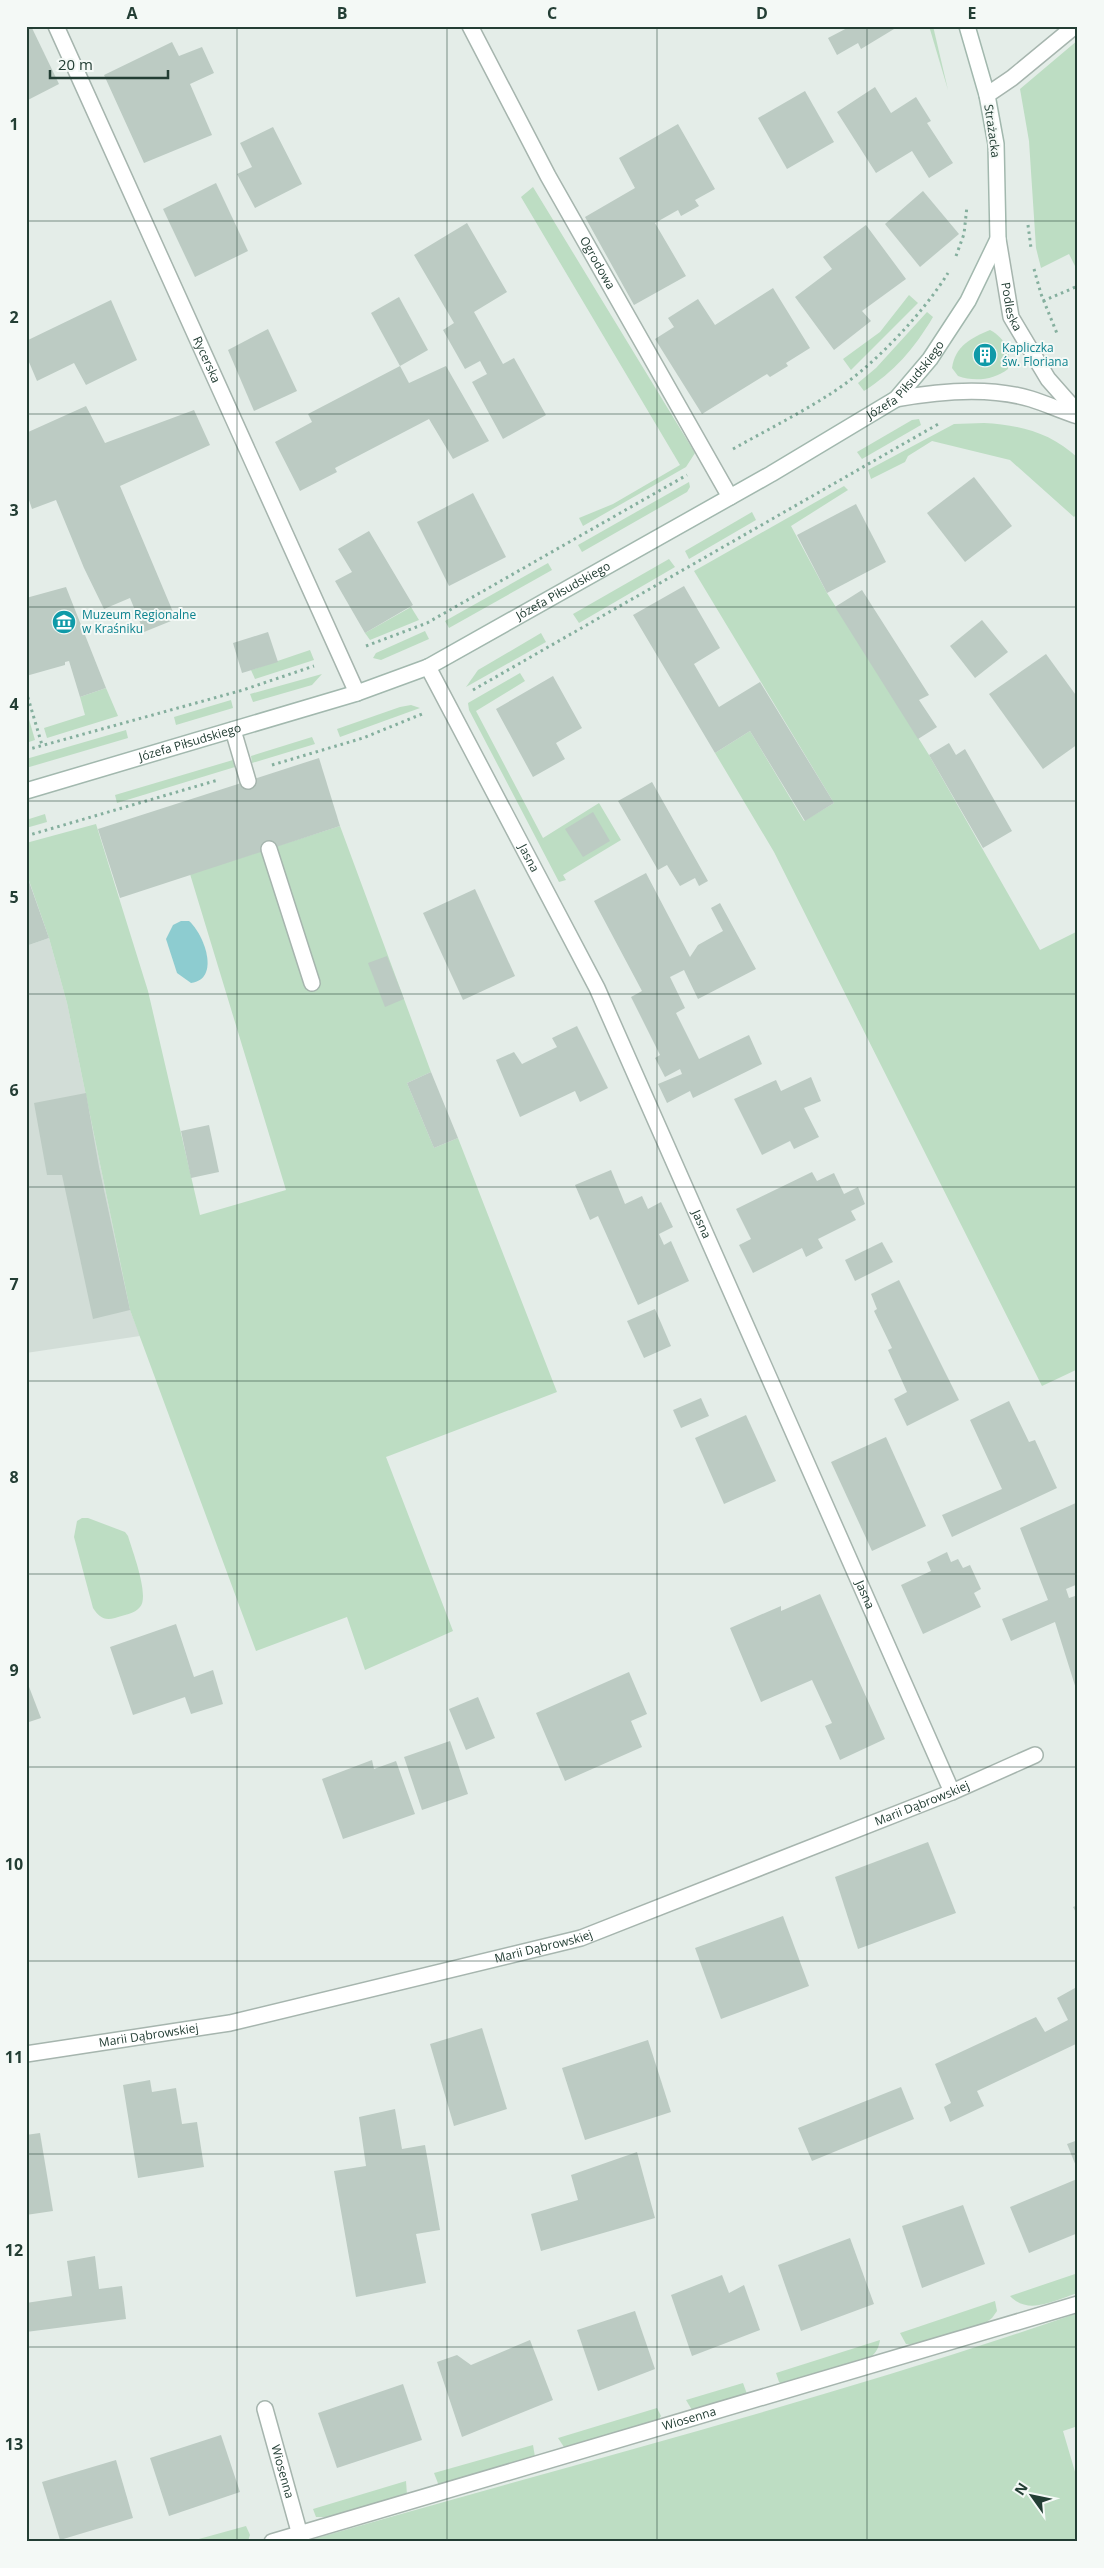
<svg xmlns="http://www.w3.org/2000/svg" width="1104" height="2568" viewBox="0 0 1104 2568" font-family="'Open Sans',sans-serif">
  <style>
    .built { fill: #d2ddd7 }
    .green { fill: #bdddc3 }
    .water { fill: #8dccd0 }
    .building { fill: #bccbc3 }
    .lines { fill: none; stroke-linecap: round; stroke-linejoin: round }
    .lane-casing { stroke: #a6b5ae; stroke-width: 18 }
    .street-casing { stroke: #a6b5ae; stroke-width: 18 }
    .secondary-casing { stroke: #a2b8ae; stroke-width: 18 }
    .path { stroke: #85af9e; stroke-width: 3; stroke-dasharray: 2.5 4; stroke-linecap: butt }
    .lane { stroke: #fff; stroke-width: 15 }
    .street { stroke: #fff; stroke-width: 15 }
    .secondary { stroke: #fff; stroke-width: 15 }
    .grid { fill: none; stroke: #233e34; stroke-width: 1; stroke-opacity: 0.55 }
    .labels { text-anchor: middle; stroke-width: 4; stroke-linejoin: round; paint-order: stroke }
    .street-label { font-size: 12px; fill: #233e34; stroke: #f4f9f6 }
    .culture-label { font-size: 12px; fill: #0d838f; stroke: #f4f9f6; text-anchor: start }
    .neatline { fill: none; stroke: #233e34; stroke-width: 2 }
    .grid-label { font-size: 16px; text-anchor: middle; font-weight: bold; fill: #233e34 }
  </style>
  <rect width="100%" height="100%" fill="#e4ede8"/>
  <!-- built -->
  <path class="built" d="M49,938l18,65 63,307 10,26 -114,17v-407z"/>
  <!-- green -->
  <g class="green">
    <path d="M929,26h4l15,64z"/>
    <path d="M1078,40v232l-9,-18 -28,14 -5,-20 -7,-107 -9,-52z"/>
    <path d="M533,187l162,266 -9,14 -103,59 -4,-8 34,-14 67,-39 -159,-268z"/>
    <path d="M909,295l9,8 -67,67 -8,-11 37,-27z"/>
    <path d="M927,312l6,5c-19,32 -39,55 -69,74l-6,-8 18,-15z"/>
    <path d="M990,330c15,8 22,23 18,39 -14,11 -34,13 -50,7l-6,-8c3,-22 19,-30 38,-38z"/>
    <path d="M919,419l2,6 -59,34 -5,-7 55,-32z"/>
    <path d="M984,423c36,2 66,9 94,35v55l-4,4 -64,-57 -78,-19 -24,15 -3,6 -34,17 -3,-9 86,-46z"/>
    <path d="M689,482l1,5 -3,5 -105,60 -4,-7z"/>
    <path d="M844,486l4,4 -57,36 36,67 102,162 111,195 38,-19v438l-36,17 -268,-534 -59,-99 35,-22 54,90 30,-18 -140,-232z"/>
    <path d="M752,512l4,8 -67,39 -4,-8z"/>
    <path d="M669,559l6,8 -96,56 -6,-9z"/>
    <path d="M548,563l4,7 -103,58 -4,-7z"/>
    <path d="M411,607l8,13 -49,20 -5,-7z"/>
    <path d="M425,631l4,8 -48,21 -8,-2 3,-5z"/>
    <path d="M541,633l5,9 -80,45 12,-17z"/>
    <path d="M310,650l4,10 -59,19 -4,-9z"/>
    <path d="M520,673l5,8 -49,30 67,127 56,-35 22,37 -58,35 3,5 -7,2 -90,-172 -1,-7z"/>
    <path d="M322,674l-10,11 -59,17 -3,-8z"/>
    <path d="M106,688l12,28 -71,22 -3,-10 41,-13 -5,-18z"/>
    <path d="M231,700l2,8 -57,17 -2,-8z"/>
    <path d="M411,705l9,3 -80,29 -3,-8 63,-22z"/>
    <path d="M26,709l9,31 -9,3z"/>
    <path d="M126,730l2,8 -102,30v-9z"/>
    <path d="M312,737l3,7 -63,19 -1,-7z"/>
    <path d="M233,760l2,7 -118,36 -2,-8z"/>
    <path d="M45,814l2,8 -21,6v-8z"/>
    <path d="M96,824l52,167 52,224 86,-25 -96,-316 150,-48 91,246 -24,11 27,65 24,-10 99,254 -171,65 67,174 -88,39 -18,-53 -91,34 -126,-341 -63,-307 -18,-65 -23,-66v-29z"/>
    <path d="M82,1518h6l37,14 3,4c4,14 22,60 12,71 -5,7 -17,8 -25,11 -11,3 -16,-1 -22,-10l-19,-71 3,-16z"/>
    <path d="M1078,2273v20c-24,7 -49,23 -68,3z"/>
    <path d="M995,2301l2,10 -5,7 -8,6 -70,21 -8,-1 -6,-11z"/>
    <path d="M1078,2313v113l-15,5 15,51v60h-775c259,-75 520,-141 775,-229z"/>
    <path d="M880,2340c-1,6 -3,12 -9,17 -14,12 -68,23 -88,28l-4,-3 -3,-9z"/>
    <path d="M743,2383l4,11 -2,3 -53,13 -6,-10z"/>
    <path d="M657,2408l4,8 -4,6 -93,25 -6,-9z"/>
    <path d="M533,2445l2,12 -96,29 -5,-13z"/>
    <path d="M406,2481l1,14 -81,22h-10l-3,-8z"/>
    <path d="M246,2526l4,9 -2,6 -60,1z"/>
  </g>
  <!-- water -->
  <path class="water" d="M181,921h8c15,13 32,58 2,62l-14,-10 -11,-34 7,-14z"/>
  <!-- building -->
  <g class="building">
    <path d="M26,26h5l28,58 -33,17z"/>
    <path d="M851,26h48l-38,23 -3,-6 -21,12 -9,-17z"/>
    <path d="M172,42l7,14 23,-9 12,26 -24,11 22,51 -68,28 -40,-88z"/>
    <path d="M875,87l16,26 25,-16 15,24 -4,2 26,40 -24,15 -17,-27 -36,22 -39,-61z"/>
    <path d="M805,91l29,51 -47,27 -29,-51z"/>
    <path d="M678,124l37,65 -20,11 4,6 -18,10 -3,-6 -23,13 31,53 -52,29 -49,-88 50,-29 -16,-30z"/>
    <path d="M273,127l29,57 -47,24 -18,-34 15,-7 -12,-24z"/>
    <path d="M216,183l32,68 -53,26 -32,-68z"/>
    <path d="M923,191l36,43 -39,33 -35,-43z"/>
    <path d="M467,223l40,69 -33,20 29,52 11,-6 32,57 -43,24 -31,-57 15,-8 -7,-13 -15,8 -22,-39 11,-7 -40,-68z"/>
    <path d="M866,225l40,54 -44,32 9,10 -37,29 -39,-53 37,-28 -9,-12z"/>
    <path d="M773,288l37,60 -24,15 2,3 -18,11 -3,-3 -65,40 -47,-75 19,-12 -6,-9 30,-19 17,26z"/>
    <path d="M399,297l29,53 -28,16 -29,-53z"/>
    <path d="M111,300l26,60 -51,25 -12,-22 -37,18 -11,-26v-14z"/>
    <path d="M268,329l29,62 -43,20 -26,-61z"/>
    <path d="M990,343l7,15 -16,8 -8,-14z"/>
    <path d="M400,366l9,17 37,-17 43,75 -36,18 -24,-40 -94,49 2,4 -37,19 -25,-49 37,-20 -4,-8z"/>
    <path d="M86,406l19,37 89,-33 16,35 -90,41 56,133 -32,13 -14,-34 -26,11 -20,-41 -28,-68 -24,9 -6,-18v-58z"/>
    <path d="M974,477l38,49 -47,36 -38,-49z"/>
    <path d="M473,493l33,64 -57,29 -32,-64z"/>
    <path d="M856,504l30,58 -59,31 -30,-58z"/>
    <path d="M369,531l44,74 -48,28 -30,-52 17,-9 -14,-23z"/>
    <path d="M684,586l36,62 -26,16 25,43 41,-25 74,121 -29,18 -55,-90 -35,22 -82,-138z"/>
    <path d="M66,587l40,101 -26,9 -11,-36 -4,1v3l-39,11v-78z"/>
    <path d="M862,590l67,105 -10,5 18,27 -19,12 -83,-132z"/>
    <path d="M982,620l26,32 -33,26 -25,-32z"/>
    <path d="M268,632l10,30 -36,11 -9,-30z"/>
    <path d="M1046,654l32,44v46l-35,25 -54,-75z"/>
    <path d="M553,676l29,52 -26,15 9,16 -32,18 -37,-68z"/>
    <path d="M949,743l7,12 9,-6 47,82 -29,17 -54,-93z"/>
    <path d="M319,758l21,68 -220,72 -22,-69z"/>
    <path d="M652,782l56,99 -9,5 -4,-8 -15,8 -13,-21 -9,5 -40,-69z"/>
    <path d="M593,812l17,29 -27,16 -18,-28z"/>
    <path d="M26,873l23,65 -23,8z"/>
    <path d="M646,873l44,84 8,-12 25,-14 -12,-23 9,-5 36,66 -58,30 -14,-29 -14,7 15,31 -9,5 23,46 50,-24 13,29 -69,34 -3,-7 -23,12 -9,-19 24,-10 -2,-5 -15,8 -10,-19 5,-3 -29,-58 11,-6 -48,-90z"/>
    <path d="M475,889l40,87 -52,24 -40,-87z"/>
    <path d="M387,956l17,43 -19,8 -17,-44z"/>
    <path d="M577,1026l31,62 -28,14 -5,-11 -55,26 -24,-57 18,-8 8,12 35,-17 -5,-9z"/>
    <path d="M431,1072l27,66 -24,10 -27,-65z"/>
    <path d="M811,1077l10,24 -17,7 15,29 -25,12 -4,-8 -28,14 -28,-56 42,-19 5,11z"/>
    <path d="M86,1093l13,74 31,143 -37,9 -31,-144h-15l-13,-72z"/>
    <path d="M209,1125l10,47 -28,6 -10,-47z"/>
    <path d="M611,1170l14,34 17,-8 6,13 13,-7 12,25 -14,7 5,11 7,-4 18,40 -51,24 -40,-89 -8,4 -15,-35z"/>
    <path d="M812,1172l5,9 17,-8 10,21 14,-7 7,17 -14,7 5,9 -38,19 5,9 -17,9 -4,-9 -49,25 -14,-28 12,-6 -15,-30z"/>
    <path d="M882,1242l11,20 -38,19 -10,-21z"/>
    <path d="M899,1280l60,120 -52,26 -13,-27 13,-7 -19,-42 4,-2 -18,-37 3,-2 -6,-15z"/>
    <path d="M655,1309l16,37 -27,12 -17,-37z"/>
    <path d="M701,1398l8,18 -28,12 -8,-18z"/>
    <path d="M1009,1401l20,41 6,-2 22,48 -105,49 -10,-22 60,-26 -32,-69z"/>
    <path d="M746,1415l30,66 -52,23 -29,-66z"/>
    <path d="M886,1437l40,89 -54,25 -41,-89z"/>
    <path d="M1078,1502v82l-12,5 3,9 9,-3 -1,97 -22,-70 -44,19 -9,-22 46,-19 -28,-72z"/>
    <path d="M947,1552l4,10 7,-3 5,9 7,-3 11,24 -7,4 7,14 -58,27 -22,-49 30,-14 -4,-9z"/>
    <path d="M820,1594l65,145 -45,21 -15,-34 7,-3 -20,-43 -51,22 -31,-74 51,-22v5z"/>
    <path d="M176,1624l18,53 19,-7 10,34 -32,10 -6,-17 -52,18 -23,-68z"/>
    <path d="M629,1672l18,42 -16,7 11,26 -77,34 -29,-68z"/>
    <path d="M26,1679l15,39 -15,5z"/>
    <path d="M478,1697l17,41 -29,12 -17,-41z"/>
    <path d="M450,1741l18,53 -46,16 -18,-53z"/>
    <path d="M372,1760l2,9 22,-8 19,53 -72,25 -21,-60z"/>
    <path d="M928,1842l28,71 -98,36 -23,-72z"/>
    <path d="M1078,1905v11l-5,-9z"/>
    <path d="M783,1916l26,70 -88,33 -26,-71z"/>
    <path d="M1075,1988l3,6v49l-101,48 7,15 -34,16 -6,-15 7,-4 -16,-39 101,-47 9,15 23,-12 -11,-22z"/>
    <path d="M482,2028l25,81 -53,17 -24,-82z"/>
    <path d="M648,2040l23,72 -86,28 -23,-72z"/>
    <path d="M150,2080l2,12 24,-4 6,36 15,-2 7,45 -66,11 -15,-93z"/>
    <path d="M901,2087l13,32 -102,42 -14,-33z"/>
    <path d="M395,2109l7,40 23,-4 15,85 -24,4 10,49 -70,14 -22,-126 32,-5 -7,-49z"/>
    <path d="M40,2133l13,78 -27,4v-80z"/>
    <path d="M1078,2140v31l-11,-27z"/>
    <path d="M637,2152l18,66 -114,33 -10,-37 47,-14 -7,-25z"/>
    <path d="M1077,2179l1,54 -49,20 -19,-46z"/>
    <path d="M963,2205l22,59 -63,24 -20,-62z"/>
    <path d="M850,2238l24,66 -73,27 -23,-66z"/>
    <path d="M95,2256l4,33 23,-3 4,33 -100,13v-29l46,-7 -5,-35z"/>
    <path d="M722,2275l7,18 15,-8 16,45 -68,26 -21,-61z"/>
    <path d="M635,2311l20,58 -57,22 -21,-61z"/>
    <path d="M530,2340l23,60 -91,37 -25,-75 20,-7 14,10z"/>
    <path d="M403,2384l19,56 -85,28 -19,-55z"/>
    <path d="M221,2435l19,57 -71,24 -19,-58z"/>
    <path d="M116,2460l17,58 -73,22 -18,-58z"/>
  </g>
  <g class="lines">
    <!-- lane casing -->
    <g class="lane-casing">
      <g id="lane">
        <path d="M987,95l25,-17 63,-52"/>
        <path d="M233,730l15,51"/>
        <path d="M269,849l43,134"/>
        <path id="s1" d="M265,2409l35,126"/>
      </g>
    </g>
    <!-- street casing -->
    <g class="street-casing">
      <g id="street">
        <path id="s2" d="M56,26l301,667"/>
        <path id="s3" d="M470,26l78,150 182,321"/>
        <path id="s4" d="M998,239l13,78 37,62 30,34"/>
        <path d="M896,399c43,-8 92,-13 135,0 16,5 31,12 47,17"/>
        <path id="s5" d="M428,667l169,321 355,804"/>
        <path id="s6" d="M26,2054l204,-31 351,-85 371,-146 83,-37"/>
        <path id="s7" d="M272,2542l806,-238"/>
      </g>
    </g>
    <!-- secondary casing -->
    <g class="secondary-casing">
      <g id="secondary">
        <path id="s8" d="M26,791l331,-98 71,-26 343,-193 125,-75 34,-40 38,-58 30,-62 -2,-95 -9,-49 -20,-69"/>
      </g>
    </g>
    <!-- path -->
    <g class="path">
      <path d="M1028,225l3,23"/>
      <path d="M956,256l8,-22 3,-28"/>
      <path d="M1034,269l7,25 17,42"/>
      <path d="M1043,301l35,-15"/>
      <path d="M733,449c32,-18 64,-34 94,-53 43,-26 95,-81 121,-123"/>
      <path d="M366,646l61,-23 260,-148"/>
      <path d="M473,690l467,-267"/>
      <path d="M26,691l16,54"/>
      <path d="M26,750l217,-60 71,-24"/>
      <path d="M272,765l91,-27 59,-24"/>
      <path d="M26,836l192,-56"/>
    </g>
    <!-- lane -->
    <use href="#lane" class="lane"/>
    <!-- street -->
    <use href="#street" class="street"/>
    <!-- secondary -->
    <use href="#secondary" class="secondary"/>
  </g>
  <!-- grid -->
  <path class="grid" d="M237,26v2516M447,26v2516M657,26v2516M867,26v2516M26,221h1052M26,414h1052M26,607h1052M26,801h1052M26,994h1052M26,1187h1052M26,1381h1052M26,1574h1052M26,1767h1052M26,1961h1052M26,2154h1052M26,2347h1052"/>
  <!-- icons -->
  <defs>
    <g id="building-disc" transform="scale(1.25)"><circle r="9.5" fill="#0f9aa8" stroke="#f4f9f6"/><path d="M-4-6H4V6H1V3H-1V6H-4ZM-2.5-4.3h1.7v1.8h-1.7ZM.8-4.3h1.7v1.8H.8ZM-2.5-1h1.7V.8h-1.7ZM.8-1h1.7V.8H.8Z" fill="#fff"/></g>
    <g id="museum-disc" transform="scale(1.25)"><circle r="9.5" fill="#0f9aa8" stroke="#f4f9f6"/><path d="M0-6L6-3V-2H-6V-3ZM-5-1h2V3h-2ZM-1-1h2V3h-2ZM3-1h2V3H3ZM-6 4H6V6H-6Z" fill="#fff"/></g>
  </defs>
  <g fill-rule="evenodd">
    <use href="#building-disc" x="985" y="355"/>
    <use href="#museum-disc" x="64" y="622"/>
  </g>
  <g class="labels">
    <!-- street labels -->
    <g class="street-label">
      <text transform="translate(992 131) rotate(82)" y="4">Strażacka</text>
      <text dy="4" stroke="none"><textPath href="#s3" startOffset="269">Ogrodowa</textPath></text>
      <text dy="4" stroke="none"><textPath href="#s4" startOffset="69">Podleska</textPath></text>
      <text dy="4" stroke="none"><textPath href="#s2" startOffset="366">Rycerska</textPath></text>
      <text dy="4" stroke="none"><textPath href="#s8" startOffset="980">Józefa Piłsudskiego</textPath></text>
      <text dy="4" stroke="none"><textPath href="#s8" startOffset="576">Józefa Piłsudskiego</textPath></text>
      <text dy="4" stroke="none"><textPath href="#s8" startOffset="171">Józefa Piłsudskiego</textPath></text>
      <text dy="4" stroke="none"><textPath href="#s5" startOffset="216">Jasna</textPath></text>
      <text dy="4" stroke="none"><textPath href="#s5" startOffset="621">Jasna</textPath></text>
      <text dy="4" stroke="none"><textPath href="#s5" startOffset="1026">Jasna</textPath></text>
      <text dy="4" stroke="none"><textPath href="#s6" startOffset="934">Marii Dąbrowskiej</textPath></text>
      <text dy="4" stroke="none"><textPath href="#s6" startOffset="529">Marii Dąbrowskiej</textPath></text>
      <text dy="4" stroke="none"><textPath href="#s6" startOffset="124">Marii Dąbrowskiej</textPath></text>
      <text dy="4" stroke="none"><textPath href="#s7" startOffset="435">Wiosenna</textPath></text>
      <text dy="4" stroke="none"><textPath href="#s1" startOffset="65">Wiosenna</textPath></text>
    </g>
    <!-- culture labels -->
    <g class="culture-label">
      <text x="1002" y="352">Kapliczka<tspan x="1002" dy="14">św. Floriana</tspan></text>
      <text x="82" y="619">Muzeum Regionalne<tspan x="82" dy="14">w Kraśniku</tspan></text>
    </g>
  </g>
  <!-- border -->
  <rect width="1104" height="2568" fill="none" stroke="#f4f9f6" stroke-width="55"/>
  <!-- north arrow -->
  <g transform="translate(1032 2496) rotate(303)" stroke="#f4f9f6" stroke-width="4" paint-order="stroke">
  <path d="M0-4L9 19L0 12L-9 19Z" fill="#233e34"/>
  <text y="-8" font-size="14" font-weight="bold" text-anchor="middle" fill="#233e34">N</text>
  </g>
  <!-- scale -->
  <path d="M50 70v8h118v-8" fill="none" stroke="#233e34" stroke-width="2.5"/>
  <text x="58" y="70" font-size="15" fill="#233e34" stroke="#f4f9f6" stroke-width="4" paint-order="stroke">20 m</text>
  <rect x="28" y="28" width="1048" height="2512" class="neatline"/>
  <g class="grid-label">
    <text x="132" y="19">A</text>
    <text x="342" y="19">B</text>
    <text x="552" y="19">C</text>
    <text x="762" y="19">D</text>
    <text x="972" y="19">E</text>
    <text x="14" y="130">1</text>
    <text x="14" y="323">2</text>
    <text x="14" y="516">3</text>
    <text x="14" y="710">4</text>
    <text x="14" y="903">5</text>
    <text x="14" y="1096">6</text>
    <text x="14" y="1290">7</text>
    <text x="14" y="1483">8</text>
    <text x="14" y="1676">9</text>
    <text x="14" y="1870">10</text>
    <text x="14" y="2063">11</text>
    <text x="14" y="2256">12</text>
    <text x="14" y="2450">13</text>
  </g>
</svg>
